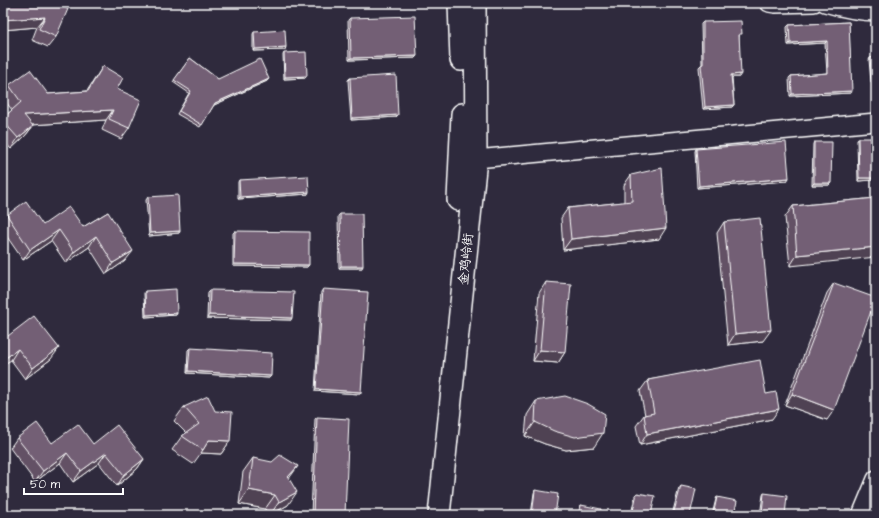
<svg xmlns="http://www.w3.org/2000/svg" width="879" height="518" viewBox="0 0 879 518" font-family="'Architects Daughter','LXGW WenKai TC',sans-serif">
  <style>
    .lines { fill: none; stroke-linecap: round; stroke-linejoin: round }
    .minor-casing { stroke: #fff; stroke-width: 20 }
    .major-casing { stroke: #fff; stroke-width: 24 }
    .minor { stroke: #2f2a3d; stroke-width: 17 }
    .major { stroke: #2f2a3d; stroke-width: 21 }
    .wall { fill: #635165; stroke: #fff }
    .shaded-wall { fill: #504252; stroke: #fff }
    .building { fill: #735e75; stroke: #fff }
    .labels { text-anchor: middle; stroke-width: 3; stroke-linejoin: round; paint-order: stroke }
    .street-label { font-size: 13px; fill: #fff; stroke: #2f2a3d }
  </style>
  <rect width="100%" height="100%" fill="#2f2a3d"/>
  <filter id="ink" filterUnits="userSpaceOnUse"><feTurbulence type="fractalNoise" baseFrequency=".025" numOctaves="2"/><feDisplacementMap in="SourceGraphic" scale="8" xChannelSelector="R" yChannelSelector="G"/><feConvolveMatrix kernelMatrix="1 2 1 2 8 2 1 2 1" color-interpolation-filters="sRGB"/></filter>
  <g filter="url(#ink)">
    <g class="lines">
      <!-- minor casing -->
      <g class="minor-casing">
        <g id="minor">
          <path d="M769,3l6,1 39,-1"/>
          <path d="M825,3c17,5 34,9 51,9"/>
          <path d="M476,159l400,-37"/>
          <path d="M861,515l15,-36"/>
        </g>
      </g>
      <!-- major casing -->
      <g class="major-casing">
        <g id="major">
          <path d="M459,3l2,57"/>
          <path d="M458,200l4,-86"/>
          <path d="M439,515l37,-356 -1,-156"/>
        </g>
      </g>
      <!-- minor -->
      <use href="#minor" class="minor"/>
      <!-- major -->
      <use href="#major" class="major"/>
    </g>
    <!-- wall -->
    <g class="wall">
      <path d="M55,3l1,34 -8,10 -16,-7 5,-13 -34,3z"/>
      <path d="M350,18l65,40 -66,2 -1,-40z"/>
      <path d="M703,22l37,14h-1v41h-7l2,28 -2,2 -29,2 -4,-42 3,-3 -1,-40z"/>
      <path d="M849,22l2,71 -61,3 -1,-18 2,-2 36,-3 -2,-30 -37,2 -1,-18 2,-2z"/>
      <path d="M872,23h4v74h-3l1,-16 -3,1 -2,-22 1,-2 4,-1 -3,-32z"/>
      <path d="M254,32l31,18 -32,1v-17z"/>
      <path d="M284,53l21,25 -21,1 -1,-24z"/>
      <path d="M190,58l28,21h51l-2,2 -53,24 -14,22 -23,-13 12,-21 -16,-11z"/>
      <path d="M103,66l14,23 12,39 -8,11 -19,-9 4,-10 -74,5 1,1 -8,10 -14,13 -8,-9v-22l9,-8 -9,-12v-5l6,-8 39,9 39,-3z"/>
      <path d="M350,78l48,37 -2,2 -45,3 -3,-40z"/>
      <path d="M858,138l13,4 5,-1v42h-2v-3l-16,1 -1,-41z"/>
      <path d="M814,142l15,43h-17l1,-41z"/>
      <path d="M696,149l91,32 -90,7 -2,-37z"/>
      <path d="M631,175l28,64 -96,11 -2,-32 7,-10 56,-6v-17z"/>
      <path d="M239,180l69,14 -70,5v-17z"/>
      <path d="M148,197l32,34 -1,2 -30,3 -3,-36z"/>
      <path d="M876,198l-86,68 -5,-49 8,-11z"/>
      <path d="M108,212l17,49 -19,13 -17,-27 -23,16 -15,-22 -28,19 -20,-29v-11l4,-5 36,10 40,2z"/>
      <path d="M340,214l22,54h-23l-1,-52z"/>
      <path d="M724,222l39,119 -35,4 -11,-112z"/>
      <path d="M235,231l74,34 -2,2 -74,-1v-33z"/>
      <path d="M546,282l19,70 -7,11 -25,-2 6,-68z"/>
      <path d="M834,283l-7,137 -42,-15 42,-112z"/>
      <path d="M323,289l38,103 -1,2 -45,-3 6,-99z"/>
      <path d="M210,290l81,30 -84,-2 1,-26z"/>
      <path d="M145,291l32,22 -1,2 -31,2 -1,-24z"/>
      <path d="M4,339l47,20 -26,20 -14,-19z"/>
      <path d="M190,348l81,28 -2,2 -82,-5 1,-23z"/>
      <path d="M695,372l77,47 -132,26 -4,-19 8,-11h1l-5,-24 8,-11z"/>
      <path d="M536,401l58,46 -28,3 -21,-6 -20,-8 2,-21z"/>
      <path d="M184,407l46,34 -9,13 -20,-1 -8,11 -21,-14 10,-14 4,-3 -12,-12z"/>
      <path d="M317,417l28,98h-34l4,-96z"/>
      <path d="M17,438l35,5 41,1 51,15 -7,10 -20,17 -18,-23 -26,19 -13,-19 -25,19 -25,-34z"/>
      <path d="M253,458l36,20 -1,27 -17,10h-1l-5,-6 -26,-5 4,-32z"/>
      <path d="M681,486l9,29h-18l7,-27z"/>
      <path d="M535,490l20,25h-24l3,-22z"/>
      <path d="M637,493l14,22h-20l4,-20z"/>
      <path d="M764,493l21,22h-25l3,-20z"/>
      <path d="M717,497l17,18h-22l4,-16z"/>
      <path d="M581,505l19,10h-22l2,-8z"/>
    </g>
    <!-- shaded-wall -->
    <g class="shaded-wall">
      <path d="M45,17l-8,10 -34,3v-10z"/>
      <path d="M827,41l-2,2 -37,2 2,-2z"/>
      <path d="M286,47l-1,3 -32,1 2,-2z"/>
      <path d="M417,56l-2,2 -66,2 2,-2z"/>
      <path d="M741,74l-2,3h-9l1,-2z"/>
      <path d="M307,76l-2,2 -21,1 1,-2z"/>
      <path d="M269,79l-2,2 -53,24 1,-2z"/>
      <path d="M852,91l-1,2 -61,3 2,-2z"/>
      <path d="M734,105l-2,2 -29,2 2,-2z"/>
      <path d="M113,110l-7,10 -90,6 8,-11z"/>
      <path d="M398,115l-2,2 -45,3 1,-2z"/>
      <path d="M33,126l-8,10 -14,13 7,-11z"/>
      <path d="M789,178l-2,3 -90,7 2,-2z"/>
      <path d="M859,178h16l-1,2 -16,1z"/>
      <path d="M814,183h17l-2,2h-17z"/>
      <path d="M309,192l-1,2 -70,5 2,-2z"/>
      <path d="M666,228l-7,11 -96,11 8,-11z"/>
      <path d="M59,230l-8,11 -28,19 7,-10z"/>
      <path d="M180,231l-1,2 -30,3 1,-3z"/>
      <path d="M96,236l-7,11 -23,16 8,-11z"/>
      <path d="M876,247v10l-86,9 7,-11z"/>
      <path d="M133,251l-8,10 -19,13 7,-11z"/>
      <path d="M234,264l75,1 -2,2 -74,-1z"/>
      <path d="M341,266h22l-1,2h-23z"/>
      <path d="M177,313l-1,2 -31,2 1,-2z"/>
      <path d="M209,315l83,3 -1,2 -84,-2z"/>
      <path d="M771,330l-8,11 -35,4 7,-11z"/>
      <path d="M59,348l-8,11 -26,20 8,-11z"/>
      <path d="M18,349l-7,11 -8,5v-5z"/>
      <path d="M540,350l25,2 -7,11 -25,-2z"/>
      <path d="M188,371l83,5 -2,2 -82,-5z"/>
      <path d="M316,389l45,3 -1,2 -45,-3z"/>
      <path d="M792,394l42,16 -7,10 -42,-15z"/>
      <path d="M779,409l-7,10 -132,26 7,-11z"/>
      <path d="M535,422l68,11 -9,14 -28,3 -21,-6 -20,-8z"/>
      <path d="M209,440l21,1 -9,13 -20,-1z"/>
      <path d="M67,453l-7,10 -25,19 8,-11z"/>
      <path d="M106,453l-7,10 -26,19 8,-11z"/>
      <path d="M144,459l-7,10 -20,17 7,-11z"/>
      <path d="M298,466l-10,14v-3z"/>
      <path d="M249,490l26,5 -10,14 -26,-5z"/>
      <path d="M297,492l-9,13 -18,10 9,-13z"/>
      <path d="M762,513l7,1v1h-9z"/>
    </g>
    <!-- building -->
    <g class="building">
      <path d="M3,3h52l13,6 -12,28 -17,-8 6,-12 -42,3z"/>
      <path d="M415,16l2,40 -66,2 -1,-40z"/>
      <path d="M741,21l1,13h-3l2,40 -10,1 3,30 -29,2 -4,-42 2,-1v-42z"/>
      <path d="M849,22l3,69 -60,3 -1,-18 37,-3 -1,-32 -37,2 -1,-18z"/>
      <path d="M872,23h4v72h-2l1,-16h-3l-2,-21 5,-1z"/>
      <path d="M285,30l1,17 -31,2 -1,-17z"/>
      <path d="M306,52l1,24 -22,1 -1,-24z"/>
      <path d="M190,58l28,21 42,-20 9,20 -54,24 -13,22 -23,-14 12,-20 -17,-11z"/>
      <path d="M103,66l20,12 -6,11 24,11 -12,28 -20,-9 4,-9 -89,5 9,11 -15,12 -15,-17v-3l18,-16 -12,-17 21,-15 18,24 40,-3z"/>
      <path d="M396,75l2,40 -46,3 -2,-40z"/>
      <path d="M858,138h13v4l5,-1v40l-1,-3h-16z"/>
      <path d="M786,142l3,36 -90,8 -3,-37z"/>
      <path d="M814,142h18l-1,41h-17z"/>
      <path d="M662,168l4,60 -95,11 -3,-31 64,-7 -1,-26z"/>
      <path d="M308,176l1,16 -69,5 -1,-17z"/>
      <path d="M178,195l2,36 -30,2 -2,-36z"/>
      <path d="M876,198v49l-79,8 -4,-49z"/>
      <path d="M26,201l17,24 26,-18 14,20 25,-15 25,39 -20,12 -17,-27 -22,16 -15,-22 -29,20 -23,-35z"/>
      <path d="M340,214h22l1,52h-22z"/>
      <path d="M760,218l11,112 -36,4 -11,-112z"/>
      <path d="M235,231l74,1v33l-75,-1z"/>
      <path d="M546,282l25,2 -6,68 -25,-2z"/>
      <path d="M834,283l42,15 -42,112 -42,-16z"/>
      <path d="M176,289l1,24 -31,2 -1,-24z"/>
      <path d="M323,289l45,3 -7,100 -45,-3z"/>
      <path d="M210,290l84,2 -2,26 -83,-3z"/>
      <path d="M34,316l25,32 -26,20 -15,-19 -15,11v-23l1,2z"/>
      <path d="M190,348l82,5 -1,23 -83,-5z"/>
      <path d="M760,360l6,34 10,-2 3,17 -132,25 -3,-19 10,-2 -6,-33 47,-9v1z"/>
      <path d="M208,396l7,15 17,1 -2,29 -21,-1 -6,10 -21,-14 17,-12 -15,-17z"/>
      <path d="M565,396l23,8 17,10 -2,19 -28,4 -21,-6 -19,-9 1,-21z"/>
      <path d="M317,417l32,2 -4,96h-32z"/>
      <path d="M37,423l15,20 26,-19 15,20 24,-19 27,34 -20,16 -18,-22 -25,18 -14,-18 -24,18 -26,-33z"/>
      <path d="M280,455l18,11 -10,11 9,15 -18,10 -4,-7 -26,-5 4,-32 19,4z"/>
      <path d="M681,486l15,3 -6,26h-17z"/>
      <path d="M535,490l23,4 -3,21h-23z"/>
      <path d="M637,493l18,3 -4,19h-19z"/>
      <path d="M764,493l23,3 -2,19h-16v-1l-7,-1z"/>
      <path d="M717,497l20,4 -3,14h-21z"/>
      <path d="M581,505l20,4 -1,6h-21z"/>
    </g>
  </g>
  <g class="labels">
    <!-- street labels -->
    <g class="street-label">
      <text transform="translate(465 259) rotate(-84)" y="5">金鸡岭街</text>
    </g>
  </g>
  <!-- margin -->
  <rect width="879" height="518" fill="none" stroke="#2f2a3d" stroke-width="16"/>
  <rect x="8" y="8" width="863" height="502" fill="none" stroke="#fff" stroke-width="1.5" filter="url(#ink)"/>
  <!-- scale -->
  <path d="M24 488v6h99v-6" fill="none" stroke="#ffffff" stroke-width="2"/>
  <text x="30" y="488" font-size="12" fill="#ffffff" stroke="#2f2a3d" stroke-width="3" paint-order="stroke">50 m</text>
</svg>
